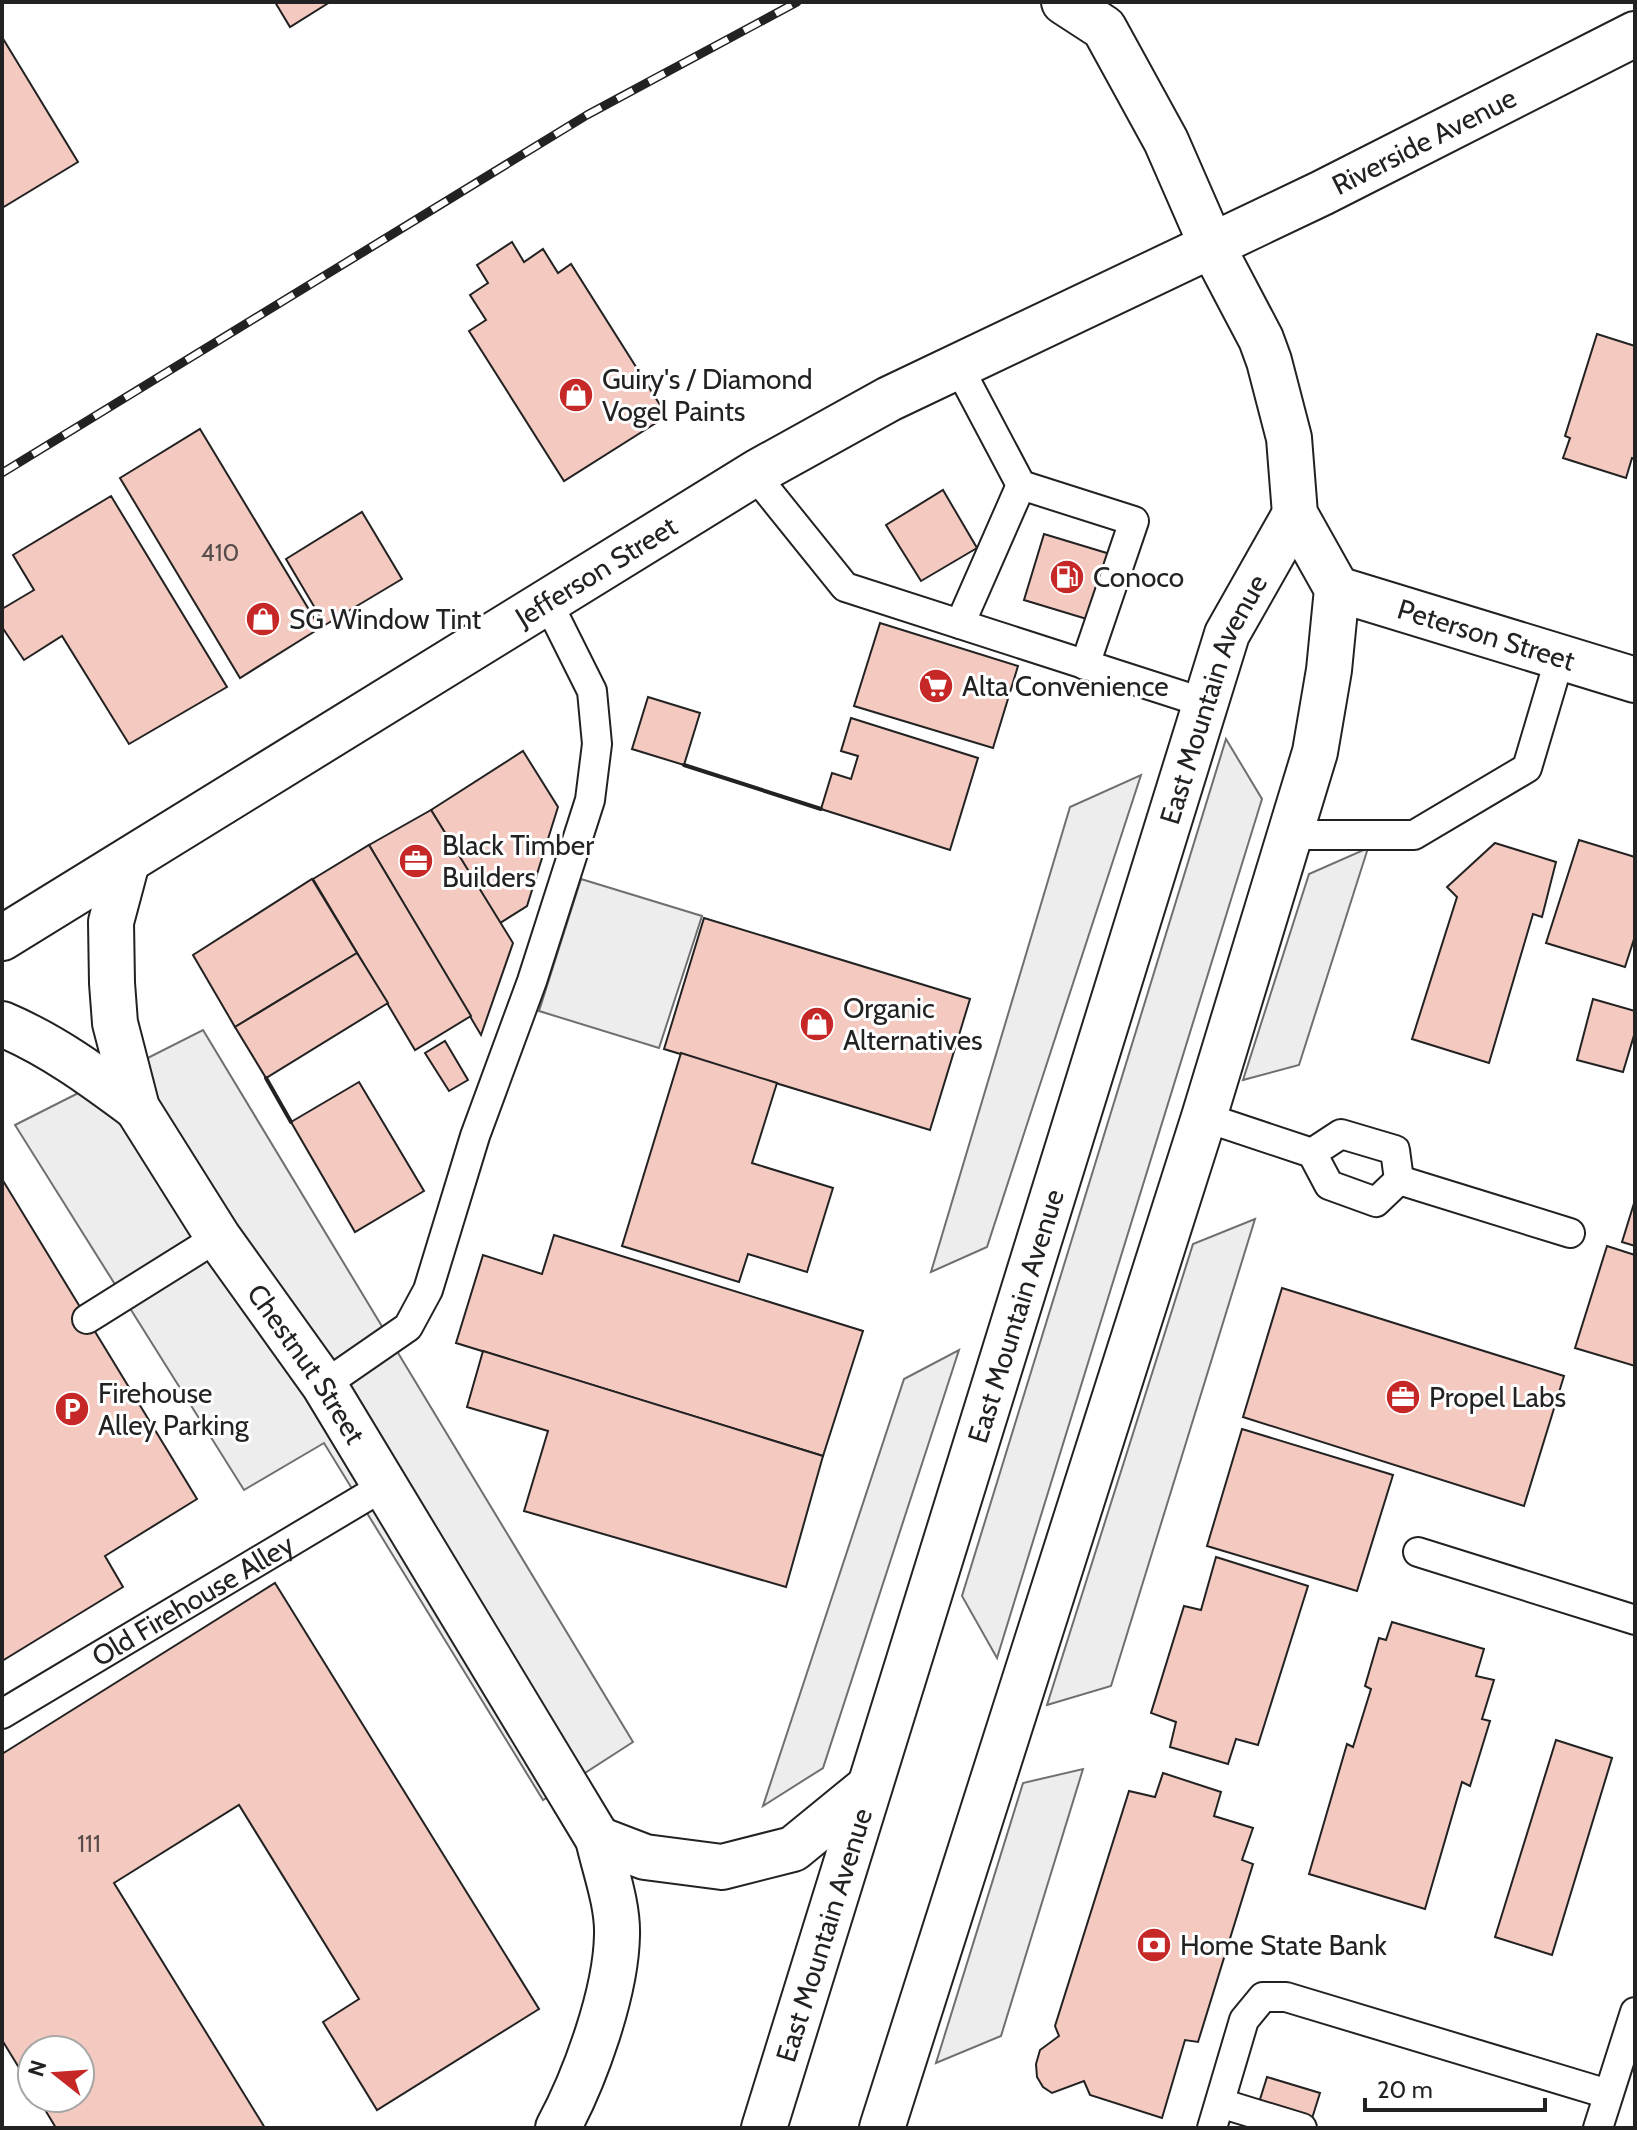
<svg xmlns="http://www.w3.org/2000/svg" width="1637" height="2130" viewBox="0 0 1637 2130" font-family="Cabin,sans-serif">
  <style>
    .parking { fill: #ededed; stroke: #6f6f6f; stroke-width: 2 }
    .building { fill: #f3c9c0; stroke: #222; stroke-width: 2 }
    .lines { fill: none; stroke-linecap: round; stroke-linejoin: round }
    .service-casing { stroke: #222; stroke-width: 32 }
    .minor-casing { stroke: #222; stroke-width: 48 }
    .tertiary-casing { stroke: #222; stroke-width: 48 }
    .trunk-casing { stroke: #222; stroke-width: 48 }
    .service { stroke: #fff; stroke-width: 28 }
    .minor { stroke: #fff; stroke-width: 44 }
    .tertiary { stroke: #fff; stroke-width: 44 }
    .trunk { stroke: #fff; stroke-width: 44 }
    .rail-casing { stroke: #222; stroke-width: 9 }
    .rail { stroke: #fff; stroke-width: 6; stroke-dasharray: 18; stroke-linecap: butt }
    .wall { stroke: #222; stroke-width: 4 }
    .labels { text-anchor: middle; stroke-width: 6; stroke-linejoin: round; paint-order: stroke }
    .number-label { font-size: 24px; fill: #564c4a }
    .street-label { font-size: 28px; fill: #222; stroke: #fff }
    .poi-label { font-size: 28px; fill: #222; stroke: #fff; text-anchor: start }
  </style>
  <rect width="100%" height="100%" fill="#fff"/>
  <!-- parking -->
  <g class="parking">
    <path d="M1226,739l36,60 -265,859 -35,-62z"/>
    <path d="M1141,775l-154,472 -56,25 139,-465z"/>
    <path d="M1368,848l-69,217 -56,15 66,-206z"/>
    <path d="M581,879l121,37 -43,132 -120,-37z"/>
    <path d="M203,1030l430,712 -90,58 -219,-357 -80,47 -229,-365z"/>
    <path d="M1255,1219l-144,467 -64,19 146,-461z"/>
    <path d="M959,1350l-136,418 -60,38 141,-427z"/>
    <path d="M1083,1769l-82,267 -65,27 87,-280z"/>
  </g>
  <!-- building -->
  <g class="building">
    <path d="M275,2h55l-40,25z"/>
    <path d="M2,37l76,125 -76,46z"/>
    <path d="M512,242l12,20 19,-13 15,24 13,-9 96,152 -103,65 -95,-150 17,-11 -16,-25 18,-12 -11,-18z"/>
    <path d="M1597,334l38,12v113l-3,-1 -6,20 -63,-20 7,-20 -5,-2z"/>
    <path d="M200,429l120,199 -80,50 -120,-200z"/>
    <path d="M943,490l34,58 -56,33 -35,-56z"/>
    <path d="M111,496l116,191 -98,57 -67,-108 -38,24 -22,-33v-18l32,-19 -21,-35z"/>
    <path d="M362,512l40,67 -77,46 -39,-66z"/>
    <path d="M1044,534l66,20 -20,66 -66,-20z"/>
    <path d="M880,623l138,43 -25,82 -139,-42z"/>
    <path d="M648,697l52,16 -16,52 -52,-16z"/>
    <path d="M851,718l127,40 -28,92 -129,-41 11,-36 19,6 7,-23 -17,-5z"/>
    <path d="M523,751l35,56 -31,99 -27,17 -69,-113z"/>
    <path d="M431,810l82,133 -32,92 -112,-190z"/>
    <path d="M1579,840l56,17v79l-10,31 -79,-24z"/>
    <path d="M1495,843l61,19 -14,55 -9,-3 -44,149 -77,-24 45,-142 -10,-10z"/>
    <path d="M369,845l102,171 -56,34 -102,-171z"/>
    <path d="M312,879l45,74 -122,74 -42,-72z"/>
    <path d="M704,918l266,81 -40,131 -266,-81z"/>
    <path d="M357,953l31,50 -122,75 -31,-51z"/>
    <path d="M1593,999l42,12v21l-12,40 -46,-12z"/>
    <path d="M445,1041l23,39 -19,11 -24,-38z"/>
    <path d="M681,1053l96,30 -25,80 81,25 -26,84 -59,-18 -9,28 -117,-36z"/>
    <path d="M359,1082l65,109 -69,41 -64,-110z"/>
    <path d="M2,1179l195,320 -92,57 18,31 -121,74z"/>
    <path d="M1635,1200v46l-13,-4z"/>
    <path d="M554,1235l309,96 -40,125 -367,-113 27,-88 59,19z"/>
    <path d="M1607,1246l28,9v111l-60,-18z"/>
    <path d="M1282,1288l282,88 -40,130 -281,-89z"/>
    <path d="M483,1351l340,105 -37,131 -262,-76 24,-80 -81,-24z"/>
    <path d="M1242,1429l151,46 -36,116 -150,-45z"/>
    <path d="M1216,1557l92,29 -50,159 -22,-6 -8,25 -58,-17 6,-25 -25,-9 33,-107 17,4z"/>
    <path d="M275,1583l264,426 -162,101 -54,-88 36,-23 -120,-194 -125,78 151,245h-209l-18,-30h42v-48h-48v39l-30,-49v-286z"/>
    <path d="M1392,1622l92,27 -8,27 18,4 -12,39 8,2 -20,65 -8,-4 -37,127 -116,-35 38,-130 6,3 18,-58 -6,-3 14,-48 7,2z"/>
    <path d="M1556,1740l56,18 -60,197 -57,-18z"/>
    <path d="M1163,1773l58,19 -7,24 39,12 -11,32 11,4 -55,178 -13,-2 -23,78 -72,-23 -6,-14 -32,12 -9,-6 -6,-10 -1,-13 4,-14 19,-14 -4,-10 74,-235 26,6z"/>
    <path d="M1267,2077l53,16 -11,35h-58z"/>
  </g>
  <g class="lines">
    <!-- service casing -->
    <g class="service-casing">
      <g id="service">
        <path d="M958,366l63,119 113,36 -49,144"/>
        <path d="M754,474l91,113 360,116"/>
        <path d="M960,624l61,-139"/>
        <path d="M1290,835h124l113,-67 33,-111"/>
        <path d="M1204,1117l108,36 17,32 47,17 23,-22 -4,-30 -54,-16 -29,19"/>
        <path d="M1399,1180l171,53"/>
        <path d="M87,1319l131,-82"/>
        <path d="M324,1385l84,-58 20,-37 47,-154 57,-155 58,-181 7,-56 -5,-53 -44,-88"/>
        <path d="M1418,1552l217,68"/>
        <path id="s1" d="M2,1714l382,-228"/>
        <path d="M1220,2103l82,25"/>
        <path d="M1212,2128l32,-108 19,-23h23l322,97"/>
        <path d="M1598,2128l37,-116"/>
      </g>
    </g>
    <!-- minor casing -->
    <g class="minor-casing">
      <g id="minor">
        <path id="s2" d="M1337,589l298,91"/>
        <path id="s3" d="M127,862l-16,60 1,61 3,40 22,85 81,129 106,148 274,454c7,31 20,65 19,96 -1,58 -32,143 -59,193"/>
        <path d="M2,1024c50,21 92,52 135,84"/>
        <path d="M598,1839l47,18 77,10 71,-18 76,-62"/>
      </g>
    </g>
    <!-- tertiary casing -->
    <g class="tertiary-casing">
      <g id="tertiary">
        <path id="s4" d="M764,2128l463,-1494 68,-120"/>
        <path d="M882,2128l322,-1011 111,-365 14,-82 8,-81 -42,-75 -6,-76 -20,-77 -8,-22 -50,-95 -45,-103 -62,-113 -40,-26"/>
      </g>
    </g>
    <!-- trunk casing -->
    <g class="trunk-casing">
      <g id="trunk">
        <path id="s5" d="M2,938l757,-467 130,-72 433,-206 313,-159"/>
      </g>
    </g>
    <!-- service -->
    <use href="#service" class="service"/>
    <!-- minor -->
    <use href="#minor" class="minor"/>
    <!-- tertiary -->
    <use href="#tertiary" class="tertiary"/>
    <!-- trunk -->
    <use href="#trunk" class="trunk"/>
    <!-- rail casing -->
    <g class="rail-casing">
      <path id="rail" d="M2,473l585,-358 210,-113"/>
    </g>
    <!-- rail -->
    <use href="#rail" class="rail"/>
    <!-- wall -->
    <g class="wall">
      <path d="M684,765l137,44"/>
      <path d="M266,1078l25,44"/>
    </g>
  </g>
  <!-- icons -->
  <defs>
    <g id="shop-disc" transform="scale(1.8)"><circle r="9.5" fill="#c62828" stroke="#fff"/><path d="M-5-2.5h2.3a2.7 3.5 0 0 1 5.4 0H5L5.5 6h-11ZM-1.5-2.5h3a1.5 2.3 0 0 0-3 0Z" fill="#fff"/></g>
    <g id="fuel-disc" transform="scale(1.8)"><circle r="9.5" fill="#c62828" stroke="#fff"/><path d="M-5.5-6h7V0h2V4h1.3V-2.5L3-4.5l.8-.8L6-3V5H2.5V1h-1V6h-7ZM-4.2-4.7v3.2H.2V-4.7Z" fill="#fff"/></g>
    <g id="supermarket-disc" transform="scale(1.8)"><circle r="9.5" fill="#c62828" stroke="#fff"/><path d="M-6-5.5h2.5l.6 2H6L4.5 2H-2.5L-4.4-4H-6ZM-1.5 3.2a1.3 1.3 0 1 0 .1 0ZM3 3.2a1.3 1.3 0 1 0 .1 0Z" fill="#fff"/></g>
    <g id="office-disc" transform="scale(1.8)"><circle r="9.5" fill="#c62828" stroke="#fff"/><path d="M-6-3h4V-5.5h4V-3h4V5H-6ZM-1-4.5V-3h2v-1.5ZM-6 0V1H6V0Z" fill="#fff"/></g>
    <g id="parking-disc" transform="scale(1.8)"><circle r="9.5" fill="#c62828" stroke="#fff"/><path d="M-3.5-5.5H1a3.5 3.5 0 0 1 0 7H-1V5.5H-3.5ZM-1-3.4V-.6H.8a1.4 1.4 0 0 0 0-2.8Z" fill="#fff"/></g>
    <g id="bank-disc" transform="scale(1.8)"><circle r="9.5" fill="#c62828" stroke="#fff"/><path d="M-6-4H6V4H-6ZM0-2.3a2.3 2.3 0 1 0 0 4.6a2.3 2.3 0 1 0 0-4.6Z" fill="#fff"/></g>
  </defs>
  <g fill-rule="evenodd">
    <use href="#shop-disc" x="576" y="395"/>
    <use href="#fuel-disc" x="1067" y="577"/>
    <use href="#shop-disc" x="263" y="619"/>
    <use href="#supermarket-disc" x="936" y="686"/>
    <use href="#office-disc" x="416" y="861"/>
    <use href="#shop-disc" x="817" y="1024"/>
    <use href="#office-disc" x="1403" y="1397"/>
    <use href="#parking-disc" x="72" y="1409"/>
    <use href="#bank-disc" x="1154" y="1945"/>
  </g>
  <g class="labels">
    <!-- number labels -->
    <g class="number-label">
      <text x="220" y="561">410</text>
      <text x="89" y="1852">111</text>
    </g>
    <!-- street labels -->
    <g class="street-label">
      <text dy="10" stroke="none"><textPath href="#s5" startOffset="1632">Riverside Avenue</textPath></text>
      <text dy="10" stroke="none"><textPath href="#s5" startOffset="698">Jefferson Street</textPath></text>
      <text dy="10" stroke="none"><textPath href="#s2" startOffset="156">Peterson Street</textPath></text>
      <text dy="10" stroke="none"><textPath href="#s4" startOffset="1498">East Mountain Avenue</textPath></text>
      <text dy="10" stroke="none"><textPath href="#s4" startOffset="850">East Mountain Avenue</textPath></text>
      <text dy="10" stroke="none"><textPath href="#s3" startOffset="558">Chestnut Street</textPath></text>
      <text dy="10" stroke="none"><textPath href="#s1" startOffset="222">Old Firehouse Alley</textPath></text>
      <text dy="10" stroke="none"><textPath href="#s4" startOffset="202">East Mountain Avenue</textPath></text>
    </g>
    <!-- poi labels -->
    <g class="poi-label">
      <text x="602" y="389">Guiry's / Diamond<tspan x="602" dy="32">Vogel Paints</tspan></text>
      <text x="1093" y="587">Conoco</text>
      <text x="289" y="629">SG Window Tint</text>
      <text x="962" y="696">Alta Convenience</text>
      <text x="442" y="855">Black Timber<tspan x="442" dy="32">Builders</tspan></text>
      <text x="843" y="1018">Organic<tspan x="843" dy="32">Alternatives</tspan></text>
      <text x="98" y="1403">Firehouse<tspan x="98" dy="32">Alley Parking</tspan></text>
      <text x="1429" y="1407">Propel Labs</text>
      <text x="1180" y="1955">Home State Bank</text>
    </g>
  </g>
  <!-- border -->
  <rect width="1637" height="2130" fill="none" stroke="#222222" stroke-width="8"/>
  <!-- north arrow -->
  <g transform="translate(56 2074) rotate(287)"><circle r="38" fill="#ffffff" stroke="#a7a7a7" stroke-width="2"/>
  <path d="M0-6L14 30L0 20L-14 30Z" fill="#c62828"/>
  <text y="-12" font-size="22" font-weight="bold" text-anchor="middle" fill="#222222">N</text>
  </g>
  <!-- scale -->
  <path d="M1365 2098v12h180v-12" fill="none" stroke="#222222" stroke-width="4"/>
  <text x="1377" y="2098" font-size="24" fill="#222222" stroke="#ffffff" stroke-width="6" paint-order="stroke">20 m</text>
</svg>
